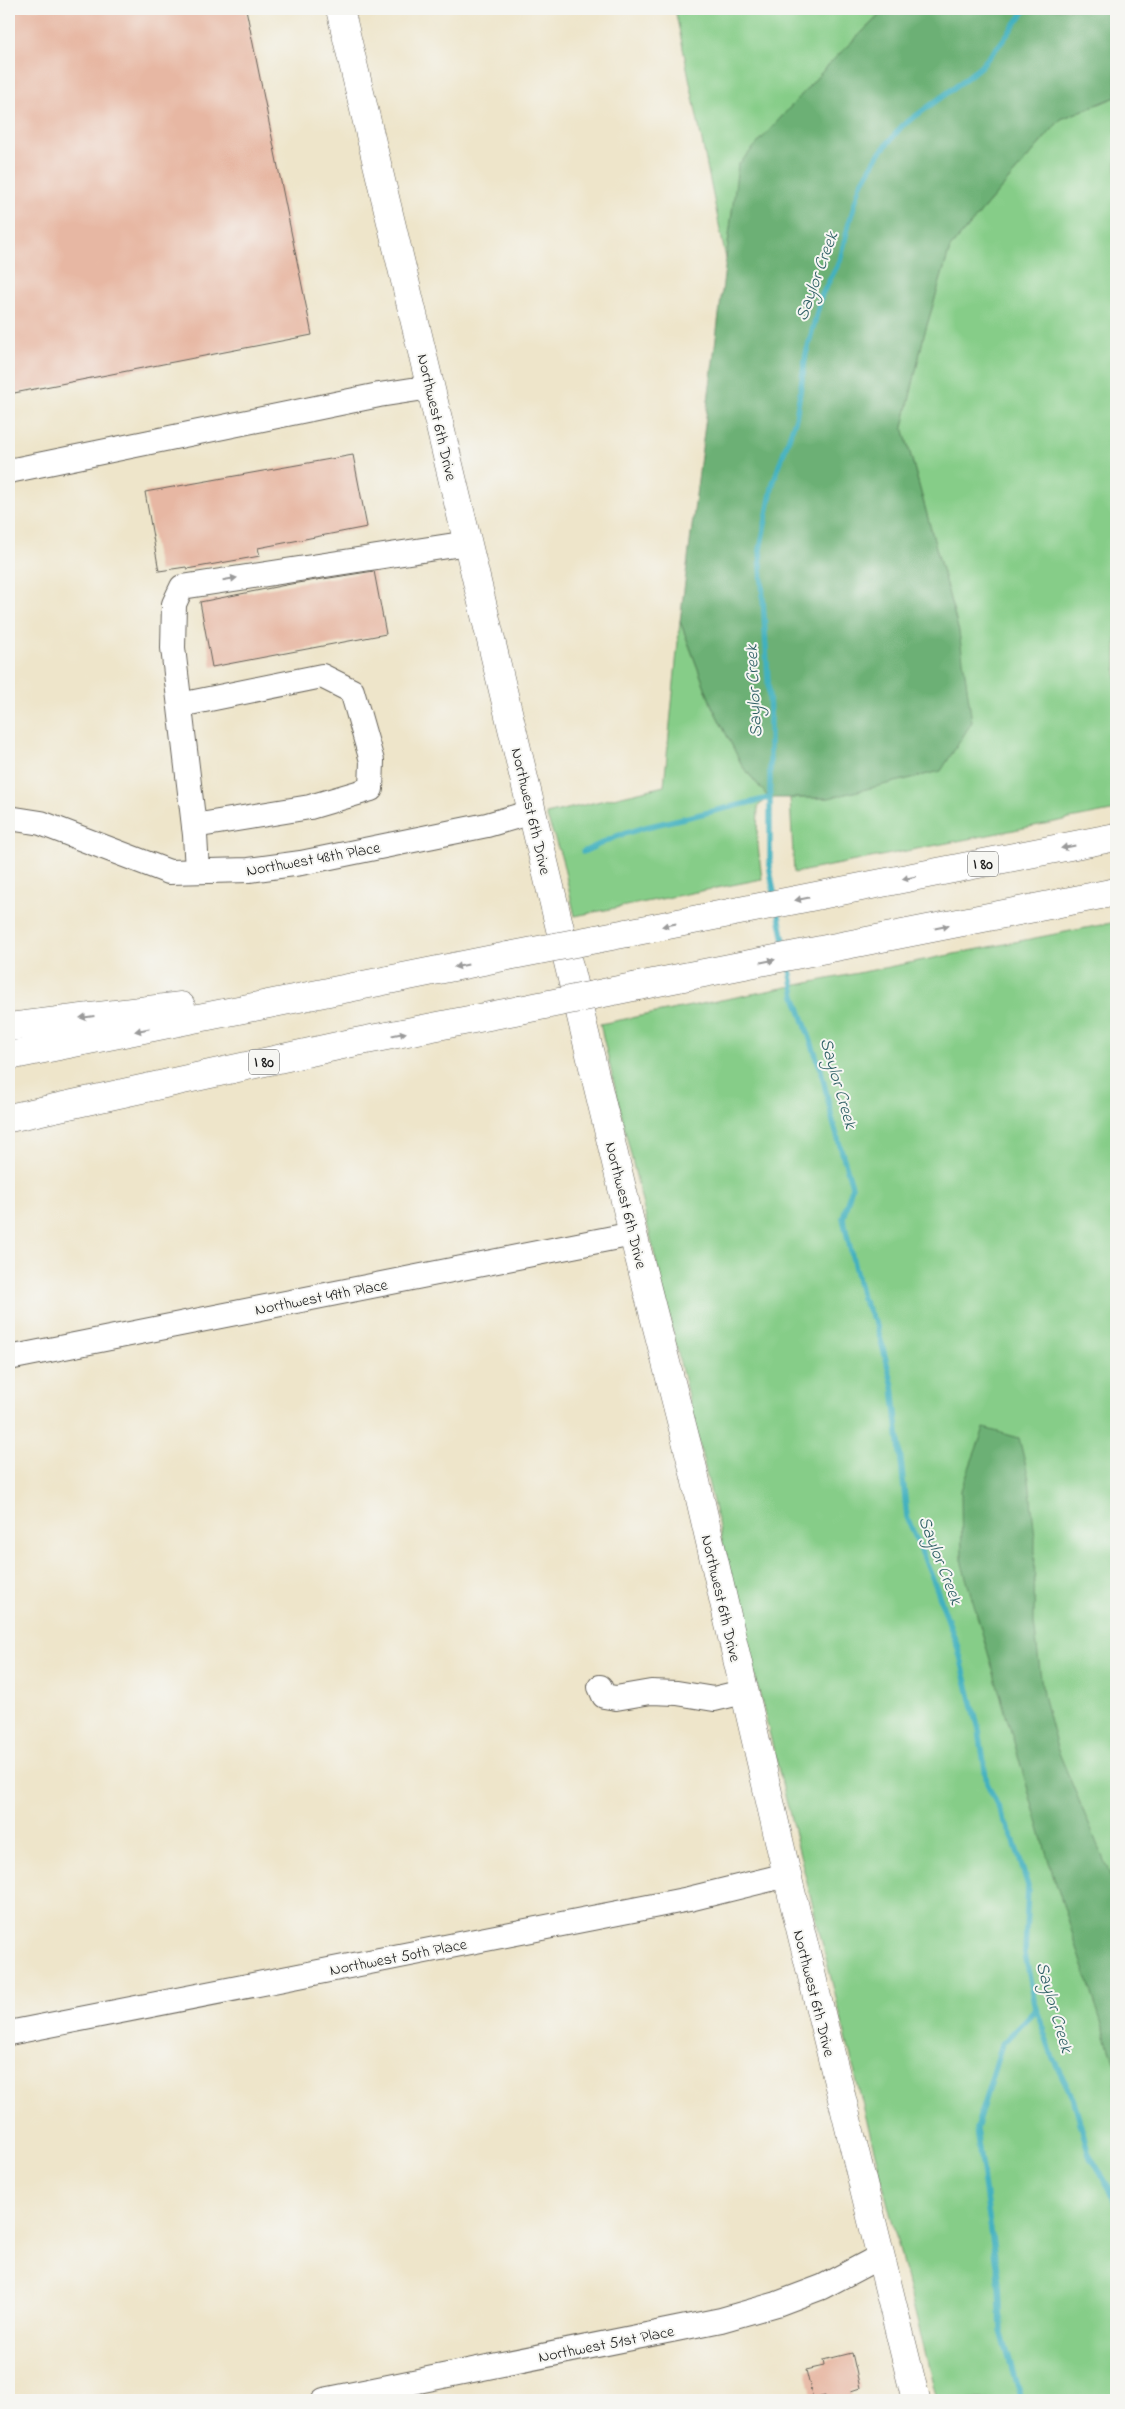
<svg xmlns="http://www.w3.org/2000/svg" width="1125" height="2409" viewBox="0 0 1125 2409" font-family="'Indie Flower',sans-serif">
  <style>
    .green { fill: #86cd88; stroke: #517452 }
    .forest { fill: #6cb074; stroke: #446648 }
    .lines { fill: none; stroke-linecap: round; stroke-linejoin: round }
    .stream { stroke: #43b1bf; stroke-width: 5.5 }
    .building { fill: #e7b7a3 }
    .minor-casing { stroke: #666259; stroke-width: 26 }
    .major-casing { stroke: #666259; stroke-width: 29 }
    .highway-casing { stroke: #666259; stroke-width: 29 }
    .minor { stroke: #fff; stroke-width: 24 }
    .major { stroke: #fff; stroke-width: 28 }
    .highway { stroke: #fff; stroke-width: 28 }
    .highway-bridge-casing { stroke: #666259; stroke-width: 29; stroke-linecap: butt }
    .highway-bridge { stroke: #fff; stroke-width: 28 }
    .oneway { fill: #999 }
    .labels { text-anchor: middle; stroke-width: 4; stroke-linejoin: round; paint-order: stroke }
    .shield { fill: #f6f6f2; stroke: #5d5d5c; stroke-width: 1 }
    .shield-label { font-size: 15px; font-weight: bold; fill: #1c1c1c }
    .street-label { font-size: 16px; fill: #1c1c1c; stroke: #f6f6f2 }
    .water-label { font-size: 18px; font-style: italic; fill: #2e5f65; stroke: #f6f6f2 }
  </style>
  <rect width="100%" height="100%" fill="#f6f6f2"/>
  <filter id="ink" filterUnits="userSpaceOnUse"><feTurbulence type="fractalNoise" baseFrequency=".02" numOctaves="2"/><feDisplacementMap in="SourceGraphic" scale="10" xChannelSelector="R" yChannelSelector="G"/><feConvolveMatrix kernelMatrix="1 2 1 2 8 2 1 2 1" color-interpolation-filters="sRGB"/></filter>
  <filter id="wash" filterUnits="userSpaceOnUse"><feTurbulence type="fractalNoise" baseFrequency=".0096" numOctaves="4" result="noise"/><feDisplacementMap in="SourceGraphic" scale="20" xChannelSelector="R" yChannelSelector="G"/><feGaussianBlur stdDeviation="1.12" result="paint"/><feColorMatrix in="noise" values="0 0 0 0 0 0 0 0 0 0 0 0 0 0 0 0 0 1.4 0 .05"/><feComposite in="paint" operator="in"/></filter>
  <g filter="url(#wash)">
    <rect width="100%" height="100%" fill="#eee5ca"/>
    <!-- green -->
    <g class="green">
      <path d="M675,9h211l-55,53 -92,103 -13,94z"/>
      <path d="M1116,97v713l-322,63 -4,-75h39l130,-166 -56,-205 21,-92 26,-87 111,-129z"/>
      <path d="M680,621l32,85 31,61 26,31 -11,8 -1,31 5,42 -187,37 -13,-57 -16,-45 118,-28z"/>
      <path d="M1116,922v168l-3,1 3,11v1298h-179l-196,-780 -141,-596z"/>
    </g>
    <!-- forest -->
    <g class="forest">
      <path d="M886,9h230v88l-55,22 -111,129 -26,87 -21,92 56,205 13,90 -31,49 -112,27h-60l-26,-31 -31,-61 -32,-85 58,-456 93,-103z"/>
      <path d="M984,1428l35,10 10,41 6,59 -1,85 9,72 14,53 59,141v178l-67,-205 -87,-298 -1,-74z"/>
    </g>
    <g class="lines">
      <!-- stream -->
      <g class="stream">
        <path d="M583,852l34,-16 29,-9 123,-29"/>
        <path d="M775,897l-5,-27v-158l-10,-162 13,-67 23,-65 10,-64 16,-60 18,-33 9,-38 11,-37 19,-32 23,-28 52,-38 27,-22 20,-23 25,-34"/>
        <path d="M778,911l8,40"/>
        <path d="M789,965l6,31 26,74 12,52 19,64 -9,32 19,80 15,28 16,60 14,131 28,67 23,64 21,82 8,53 27,58 14,45 -3,68 11,55 17,49 20,40 16,56 22,37 5,15"/>
        <path d="M1021,2400l-20,-69 -2,-47 -23,-155 26,-85 34,-35"/>
      </g>
    </g>
    <g id="blocks">
      <!-- building -->
      <g class="building">
        <path d="M9,9h237l66,326 -303,59z"/>
        <path d="M353,455l14,72 -109,21 2,8 -73,13 -1,-2 -27,4 -14,-79z"/>
        <path d="M374,571l12,63 -174,33 -12,-65 91,-18z"/>
        <path d="M852,2353l8,35 -9,3 2,9h-27l-1,-4 -12,3 -7,-29 18,-4 -1,-6z"/>
      </g>
    </g>
  </g>
  <g filter="url(#ink)">
    <use href="#blocks" fill-opacity="0" stroke="#666259" stroke-width="1"/>
    <g class="lines">
      <!-- minor casing -->
      <g class="minor-casing">
        <g id="minor">
          <path d="M9,471l370,-76 52,-8"/>
          <path d="M180,705l142,-29 30,15 20,70 -1,28 -61,18 -116,19"/>
          <path d="M9,818l32,5 128,49 80,-2 52,-7 186,-38 45,-13"/>
          <path d="M197,871l-2,-36 -22,-187 1,-44 8,-17 286,-44"/>
          <path d="M9,1358l624,-124"/>
          <path d="M600,1687l4,9 12,2 35,-6 26,1 37,6 29,-7"/>
          <path d="M9,2033l680,-134 98,-24"/>
          <path d="M324,2400l397,-80 56,-16 45,-17 57,-30"/>
        </g>
      </g>
      <!-- major casing -->
      <g class="major-casing">
        <path id="major" d="M340,9l293,1225 58,226 96,415 129,525"/>
      </g>
      <!-- highway casing -->
      <g class="highway-casing">
        <g id="highway">
          <path d="M627,933l489,-96"/>
          <path d="M638,986l478,-94"/>
          <path d="M9,1027l172,-21"/>
          <path d="M9,1056l499,-100"/>
          <path d="M9,1118l347,-76 164,-32"/>
        </g>
      </g>
      <!-- minor -->
      <use href="#minor" class="minor"/>
      <!-- major -->
      <use href="#major" class="major"/>
      <!-- highway -->
      <use href="#highway" class="highway"/>
      <!-- highway-bridge casing -->
      <g class="highway-bridge-casing">
        <g id="highway-bridge">
          <path d="M508,956l119,-23"/>
          <path d="M520,1010l118,-24"/>
        </g>
      </g>
      <!-- highway-bridge -->
      <use href="#highway-bridge" class="highway-bridge"/>
    </g>
    <!-- one-way arrows -->
    <defs><path id="oneway-solid" d="M-6-.8H1V-3.2L6.5 0L1 3.2V.8H-6Z" transform="scale(1.25)"/></defs>
    <g class="oneway">
      <use href="#oneway-solid" transform="translate(230 579) rotate(-9)"/>
      <use href="#oneway-solid" transform="translate(1068 847) rotate(169)"/>
      <use href="#oneway-solid" transform="translate(909 878) rotate(169)"/>
      <use href="#oneway-solid" transform="translate(802 899) rotate(169)"/>
      <use href="#oneway-solid" transform="translate(669 925) rotate(169)"/>
      <use href="#oneway-solid" transform="translate(942 927) rotate(-11)"/>
      <use href="#oneway-solid" transform="translate(768 961) rotate(-11)"/>
      <use href="#oneway-solid" transform="translate(461 966) rotate(169)"/>
      <use href="#oneway-solid" transform="translate(87 1017) rotate(173)"/>
      <use href="#oneway-solid" transform="translate(142 1030) rotate(169)"/>
      <use href="#oneway-solid" transform="translate(399 1034) rotate(-11)"/>
    </g>
  </g>
  <g class="labels">
    <!-- shield labels -->
    <g class="shield">
      <rect x="968" y="851.5" width="30" height="25" rx="4"/>
      <rect x="249" y="1049.5" width="30" height="25" rx="4"/>
    </g>
    <g class="shield-label">
      <text x="983" y="869">I 80</text>
      <text x="264" y="1067">I 80</text>
    </g>
    <!-- street labels -->
    <g class="street-label">
      <text transform="translate(438 417) rotate(77)" y="6">Northwest 6th Drive</text>
      <text transform="translate(532 811) rotate(77)" y="6">Northwest 6th Drive</text>
      <text transform="translate(313 858) rotate(-10)" y="6">Northwest 48th Place</text>
      <text transform="translate(627 1205) rotate(76)" y="6">Northwest 6th Drive</text>
      <text transform="translate(321 1296) rotate(-11)" y="6">Northwest 49th Place</text>
      <text transform="translate(722 1598) rotate(77)" y="6">Northwest 6th Drive</text>
      <text transform="translate(398 1956) rotate(-11)" y="6">Northwest 50th Place</text>
      <text transform="translate(815 1993) rotate(76)" y="6">Northwest 6th Drive</text>
      <text transform="translate(606 2343) rotate(-11)" y="6">Northwest 51st Place</text>
    </g>
    <!-- water labels -->
    <g class="water-label">
      <text transform="translate(816 276) rotate(-70)" y="6">Saylor Creek</text>
      <text transform="translate(753 691) rotate(-93)" y="6">Saylor Creek</text>
      <text transform="translate(839 1083) rotate(74)" y="6">Saylor Creek</text>
      <text transform="translate(941 1560) rotate(69)" y="6">Saylor Creek</text>
      <text transform="translate(1055 2007) rotate(74)" y="6">Saylor Creek</text>
    </g>
  </g>
  <!-- margin -->
  <rect width="1125" height="2409" fill="none" stroke="#f6f6f2" stroke-width="30"/>
</svg>
